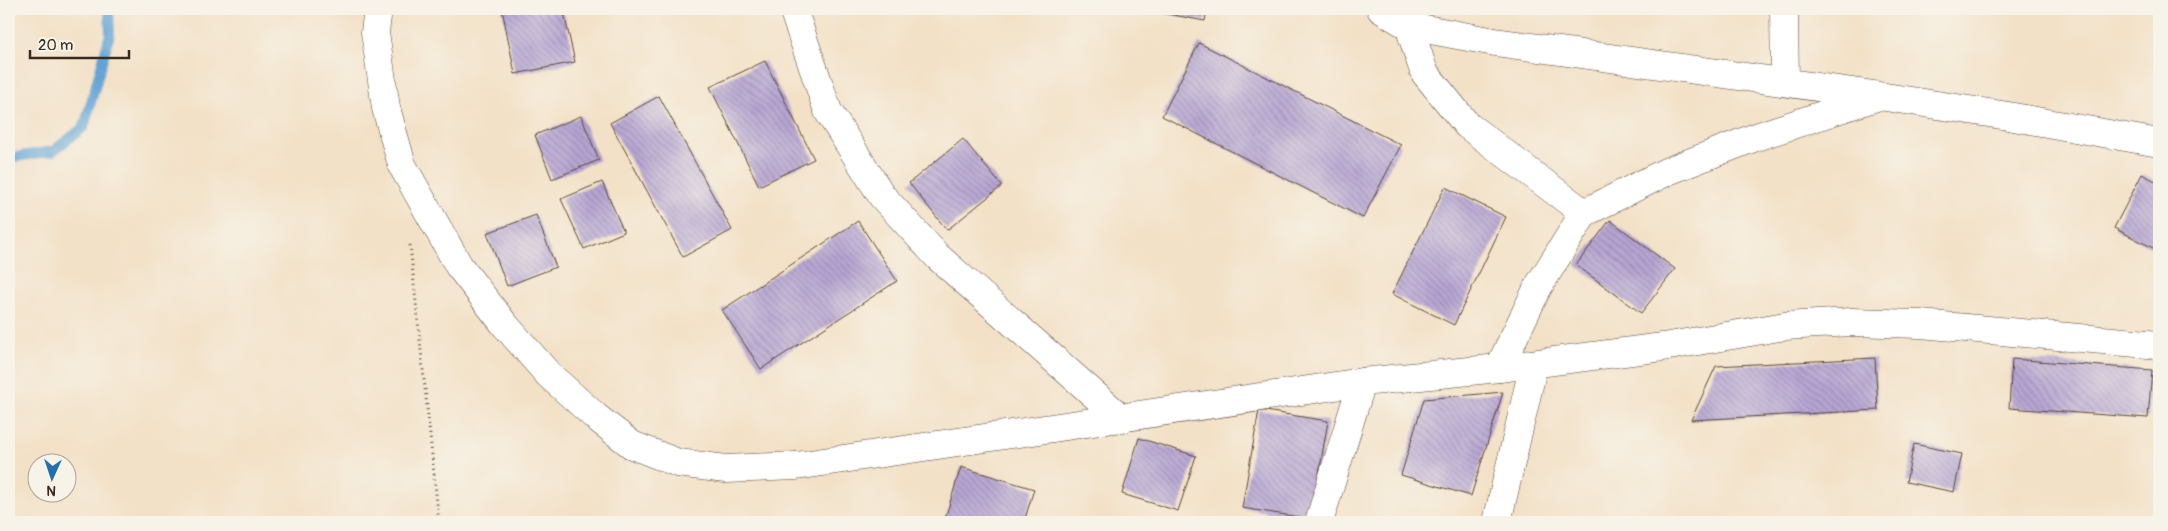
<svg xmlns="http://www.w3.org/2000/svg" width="2168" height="531" viewBox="0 0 2168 531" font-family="Pangolin,sans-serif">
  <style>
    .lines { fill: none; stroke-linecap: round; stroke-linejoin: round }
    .stream { stroke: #5fa2d4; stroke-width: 10 }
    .building { fill: url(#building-back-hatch) }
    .minor-casing { stroke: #574537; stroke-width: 29 }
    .path { stroke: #574537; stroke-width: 3; stroke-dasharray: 1 4; stroke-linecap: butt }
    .minor { stroke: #fff; stroke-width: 28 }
  </style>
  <defs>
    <pattern id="building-back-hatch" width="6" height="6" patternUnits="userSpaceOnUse" patternTransform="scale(1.25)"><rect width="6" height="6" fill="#b7a6d4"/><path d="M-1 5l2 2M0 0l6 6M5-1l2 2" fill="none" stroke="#9687ab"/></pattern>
  </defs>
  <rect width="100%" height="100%" fill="#f7f3e8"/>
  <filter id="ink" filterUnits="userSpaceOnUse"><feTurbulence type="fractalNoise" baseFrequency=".02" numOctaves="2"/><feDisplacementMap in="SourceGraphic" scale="10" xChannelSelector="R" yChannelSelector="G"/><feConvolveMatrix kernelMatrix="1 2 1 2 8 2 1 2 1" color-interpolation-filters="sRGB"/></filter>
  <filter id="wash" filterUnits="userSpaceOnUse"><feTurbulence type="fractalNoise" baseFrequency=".0096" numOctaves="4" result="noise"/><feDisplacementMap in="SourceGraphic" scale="20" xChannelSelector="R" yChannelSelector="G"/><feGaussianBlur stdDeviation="1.12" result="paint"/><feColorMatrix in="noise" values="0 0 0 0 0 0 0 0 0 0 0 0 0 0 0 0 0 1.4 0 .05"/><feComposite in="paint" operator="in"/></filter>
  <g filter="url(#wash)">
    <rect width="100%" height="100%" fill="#f3e1c7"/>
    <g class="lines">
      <!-- stream -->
      <path class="stream" d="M9,158l44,-7 31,-24 26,-93 -1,-25"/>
    </g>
    <g id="blocks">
      <!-- building -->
      <g class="building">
        <path d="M502,9h61l12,53 -60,12z"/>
        <path d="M1157,9h50l-2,12 -48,-9z"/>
        <path d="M1199,43l202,102 -38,73 -201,-102z"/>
        <path d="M765,61l49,98 -55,27 -49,-99z"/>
        <path d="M659,96l73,134 -49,27 -73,-134z"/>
        <path d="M581,116l18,44 -47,19 -17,-44z"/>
        <path d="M963,139l39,47 -55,44 -38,-47z"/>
        <path d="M2142,174l17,9v68l-45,-23z"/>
        <path d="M602,182l22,50 -40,17 -23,-50z"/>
        <path d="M1445,187l61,30 -52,108 -62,-31z"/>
        <path d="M536,215l20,52 -49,19 -20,-53z"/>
        <path d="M1610,220l65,49 -34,44 -65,-48z"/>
        <path d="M858,221l39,60 -136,88 -39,-59z"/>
        <path d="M1875,358l3,52 -187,10 25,-54z"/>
        <path d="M2012,359l140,11 -4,48 -139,-10z"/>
        <path d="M1503,392l-32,104 -70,-21 23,-76z"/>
        <path d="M2158,395h1v26l-4,-1z"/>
        <path d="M1259,410l69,11 -17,98 -69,-11z"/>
        <path d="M1139,438l57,18 -18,55 -56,-17z"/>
        <path d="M1914,444l48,10 -8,38 -48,-10z"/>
        <path d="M961,467l73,22 -10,33h-80z"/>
      </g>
    </g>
  </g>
  <g filter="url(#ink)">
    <use href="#blocks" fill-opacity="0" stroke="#574537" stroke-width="1"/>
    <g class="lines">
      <!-- minor casing -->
      <g class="minor-casing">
        <g id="minor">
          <path d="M378,9l-3,23 11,76 16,57 57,101 46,59 43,49 48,43 36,28 46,18 48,6 70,-3 566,-84 137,-14 164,-21 122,-21 66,-4 69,2 239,21"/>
          <path d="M793,9l35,102 54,85 56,61 184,162"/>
          <path d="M1381,9l28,17 86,16 379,53"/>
          <path d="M1784,9l1,73"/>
          <path d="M1409,26l15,46 43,53 117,88"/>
          <path d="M1499,368l39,-81 46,-74 84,-42 88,-34 123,-41 129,20 151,27"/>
          <path d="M1319,522l43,-140"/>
          <path d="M1497,522l37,-158"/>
        </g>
      </g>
      <!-- path -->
      <path class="path" d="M410,245l29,277"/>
      <!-- minor -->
      <use href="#minor" class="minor"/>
    </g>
  </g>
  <!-- margin -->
  <rect width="2168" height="531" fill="none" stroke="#f7f3e8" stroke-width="30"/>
  <!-- north arrow -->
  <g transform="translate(52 478) rotate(183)"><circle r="24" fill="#f7f3e8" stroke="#aca397"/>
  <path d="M0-4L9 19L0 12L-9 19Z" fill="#1f6fb2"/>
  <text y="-8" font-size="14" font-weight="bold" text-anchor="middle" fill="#3b2a1e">N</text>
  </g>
  <!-- scale -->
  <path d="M30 50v8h99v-8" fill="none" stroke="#3b2a1e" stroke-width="2.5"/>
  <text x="38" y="50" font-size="15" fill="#3b2a1e" stroke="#f7f3e8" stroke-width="4" paint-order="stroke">20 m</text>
</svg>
